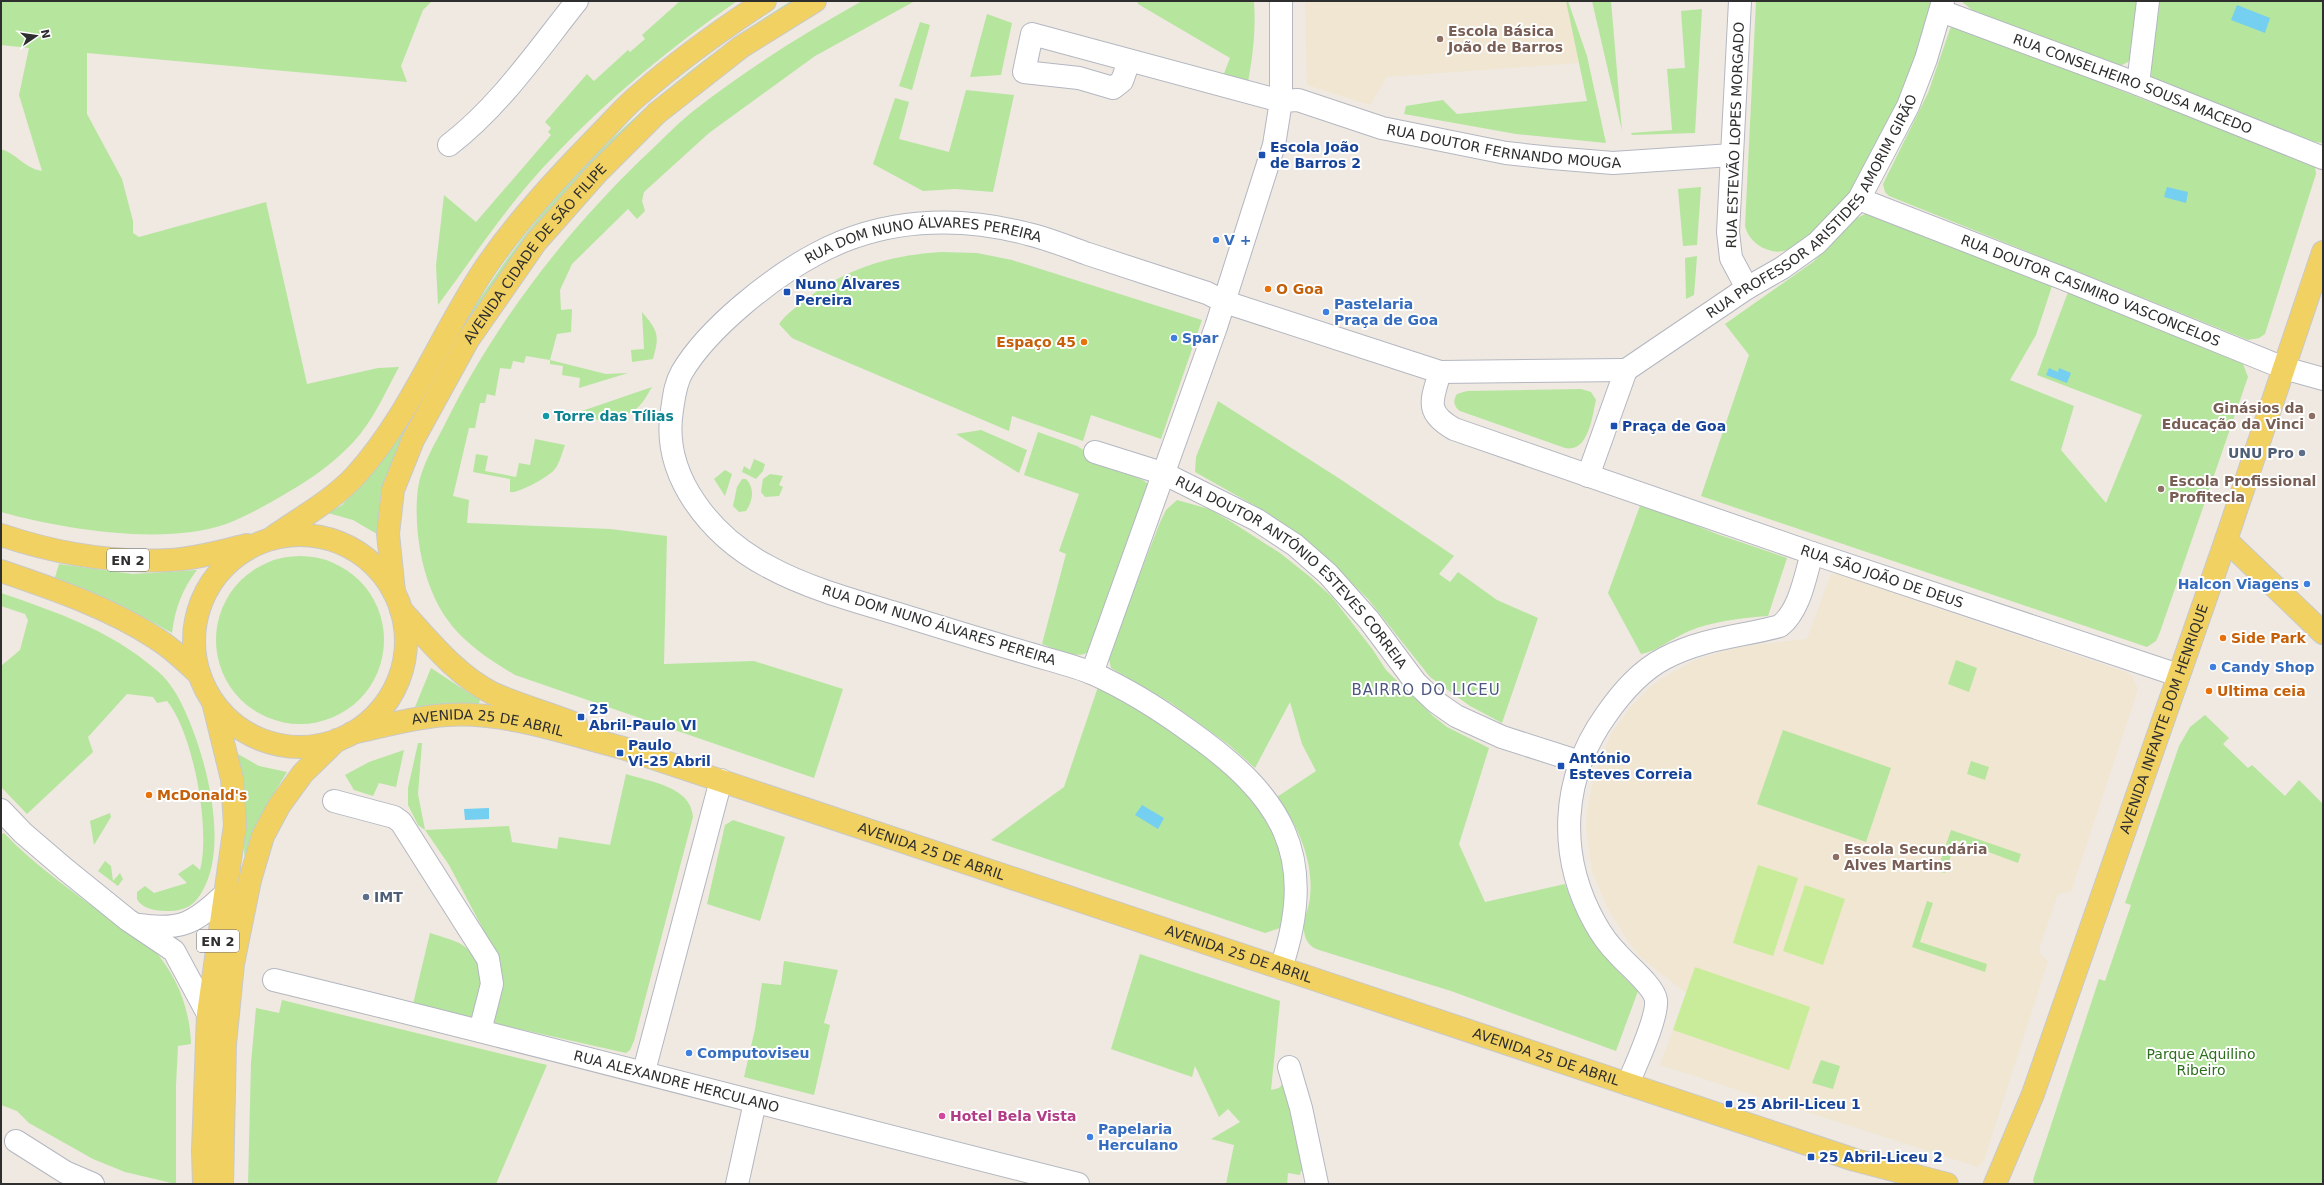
<svg xmlns="http://www.w3.org/2000/svg" width="2324" height="1185" viewBox="0 0 2324 1185" font-family="'DejaVu Sans',sans-serif">
  <style>
    .education { fill: #f0e6d1 }
    .green { fill: #b6e59e }
    .pitch { fill: #c9ec9a }
    .water { fill: #75cff0 }
    .lines { fill: none; stroke-linecap: round; stroke-linejoin: round }
    .minor-casing { stroke: #b4b7c1; stroke-width: 24 }
    .major-casing { stroke: #c9c9c9; stroke-width: 24 }
    .minor { stroke: #fff; stroke-width: 22 }
    .major { stroke: #f2d163; stroke-width: 22 }
    .education-dot { fill: #8d6e63; stroke: #fff; stroke-width: 1.5 }
    .transit-dot { fill: #1a4fb4; stroke: #fff; stroke-width: 1.5 }
    .shop-dot { fill: #3f7fe0; stroke: #fff; stroke-width: 1.5 }
    .food-dot { fill: #e8710a; stroke: #fff; stroke-width: 1.5 }
    .culture-dot { fill: #0f9aa8; stroke: #fff; stroke-width: 1.5 }
    .service-dot { fill: #5c6f8a; stroke: #fff; stroke-width: 1.5 }
    .hotel-dot { fill: #d1479c; stroke: #fff; stroke-width: 1.5 }
    .labels { text-anchor: middle; stroke-width: 4; stroke-linejoin: round; paint-order: stroke }
    .shield { fill: #fff; stroke: #6d6d6d; stroke-width: 1 }
    .shield-label { font-size: 13px; font-weight: bold; fill: #2e2e2e }
    .education-label { font-size: 14px; font-weight: bold; fill: #785e54; stroke: #fff; text-anchor: start }
    .street-label { font-size: 14px; fill: #2e2e2e; stroke: #fff }
    .transit-label { font-size: 14px; font-weight: bold; fill: #164399; stroke: #fff; text-anchor: start }
    .shop-label { font-size: 14px; font-weight: bold; fill: #366cbe; stroke: #fff; text-anchor: start }
    .food-label { font-size: 14px; font-weight: bold; fill: #c56008; stroke: #fff; text-anchor: start }
    .culture-label { font-size: 14px; font-weight: bold; fill: #0d838f; stroke: #fff; text-anchor: start }
    .service-label { font-size: 14px; font-weight: bold; fill: #4e5e75; stroke: #fff; text-anchor: end }
    .park-label { font-size: 14px; fill: #2c6e1b; stroke: #fff }
    .hotel-label { font-size: 14px; font-weight: bold; fill: #b23c85; stroke: #fff; text-anchor: start }
    .neighbourhood-label { font-size: 15px; letter-spacing: 1px; fill: #4d5680; stroke: #fff }
  </style>
  <rect width="100%" height="100%" fill="#efe9e1"/>
  <!-- education -->
  <g class="education">
    <path d="M1305,1h261l13,62 -192,14 -17,28 -63,-20z"/>
    <path d="M1831,574h7l287,98 7,4 6,13 -67,203 -13,2 -18,52v7l8,8 -64,199 -6,7 -318,-102 26,-72 -46,-36 -10,-13 -24,-39 -14,-34 -6,-44 1,-15 7,-35 17,-43 18,-25 20,-21 12,-9 34,-19 42,-13 70,-8z"/>
  </g>
  <!-- green -->
  <g class="green">
    <path d="M1,1h431l-9,9 -22,56 6,16 -320,-29v61l35,65 11,42v12l6,4 127,-35 41,182 71,-16 21,-1c-12,22 -23,47 -38,66 -19,24 -49,46 -76,61 -19,11 -38,22 -59,30 -61,22 -164,5 -225,-12v-363c18,6 21,18 41,22l-23,-76 10,-47 -28,-3z"/>
    <path d="M680,1h57c-66,46 -128,97 -183,155 -44,45 -79,99 -116,149l-2,-40 8,-70 32,27 75,-87 -3,-3 3,-4 -6,-6 42,-48 7,7 34,-31 2,2 15,-13 -3,-4z"/>
    <path d="M791,1h8l-195,152 -195,273 -19,41 -8,23 -5,44 -24,-14 -25,-7 14,-8 26,-28c43,-69 84,-139 130,-205 76,-110 180,-201 293,-271z"/>
    <path d="M862,1h53l-100,55 -106,77 -65,59 -2,9 3,10 -8,8 -9,-10 -56,55 -12,26 1,20 11,-1 -1,23 -14,2 -7,26 56,14 22,-1 -49,15 1,-10 -18,-3 1,-9 -13,-2v-4l-24,-4 -2,7 -11,-2 -2,8 -11,-1 -5,28 -8,-2 -2,9h-5l-5,25h-6l-16,68 16,4 -2,23 143,6 57,7 -3,128 90,-3 89,28 -29,89 -299,-103c-52,-31 -79,-55 -93,-115 -5,-23 -7,-49 -4,-72 3,-22 18,-46 28,-66 51,-102 121,-192 203,-270 14,-13 28,-28 43,-40 53,-42 111,-78 170,-111z"/>
    <path d="M1137,1h117c2,28 -1,54 -6,81l-25,-6 7,-18 -92,-54z"/>
    <path d="M1566,1h2l19,55 19,87 -90,-9 -112,-20 2,-8 37,-6 14,14 130,-13z"/>
    <path d="M1592,1h19l11,130z"/>
    <path d="M1756,1h179c-28,81 -59,183 -130,238 -9,7 -20,15 -33,12 -13,-3 -24,-12 -27,-25z"/>
    <path d="M1961,1h176l-5,54 -4,7 -10,5 -146,-57z"/>
    <path d="M2157,1h166v142l-8,-1 -156,-59 -8,-6z"/>
    <path d="M1702,9l-7,124 -63,2 -1,-2 41,-3 -5,-61 18,-1 -4,-57z"/>
    <path d="M987,14l25,9 -11,52 -31,2z"/>
    <path d="M920,22l10,3 -18,65 -13,-4z"/>
    <path d="M1952,26h5l198,78 3,-4 157,65 1,9 -51,160 -6,4 -11,2 -359,-144 -4,-4 -2,-8 45,-91 22,-64z"/>
    <path d="M966,90l48,5 -21,97 -38,-3 -32,2 -50,-27 22,-66 14,4 -10,37 50,13z"/>
    <path d="M1701,187l-4,58 -14,1 -5,-57z"/>
    <path d="M1867,213l68,24 117,49 -16,49 -26,45 64,26 -13,44 45,53 36,-88 -105,-40 31,-83 175,72 5,13 -88,255 -4,9 -9,6 -446,-151 48,-141 -24,-31 88,-62 44,-44z"/>
    <path d="M941,252l36,1 35,7 190,60 -41,119 -70,-24 -8,26 -71,-25 -3,15 -181,-77 -36,-16 -13,-14c7,-10 16,-16 25,-23 40,-32 86,-46 137,-49z"/>
    <path d="M1697,256l-3,39 -8,4 -1,-41z"/>
    <path d="M642,312c16,19 18,23 11,47l-21,3 -1,-12 13,-1z"/>
    <path d="M652,387c-5,8 -10,19 -19,24 -11,7 -33,10 -46,8l1,-6 -9,-1z"/>
    <path d="M1581,389l10,3 5,8c-4,16 -7,53 -31,48l-105,-37c-7,-5 -7,-11 -3,-17l10,-3z"/>
    <path d="M1218,401l122,78 114,77 -15,18 11,8 8,-10 39,28 41,18 -36,105 -32,-17 -40,-29 -62,-78 -52,-51 -50,-36 -71,-40 1,-15z"/>
    <path d="M981,430l46,20 -8,23 -63,-39z"/>
    <path d="M1038,432l39,14 8,5 6,13 1,-3 51,19 5,4 1,5 -60,163c-15,8 -33,-3 -47,-8l24,-90 -7,-3 20,-57 -55,-19z"/>
    <path d="M535,439l30,6c-3,8 -5,17 -10,24 -5,7 -37,25 -45,23v-13l-37,-7 3,-18 12,2 -3,15 31,6 3,-14 11,2z"/>
    <path d="M754,459l11,5 -2,7 -7,8 -14,-7 2,-6 6,4z"/>
    <path d="M725,470l7,4 -7,22 -11,-17z"/>
    <path d="M770,474l13,2 -4,9 4,2 -4,9 -14,1 -4,-5 2,-13z"/>
    <path d="M742,479h4c9,9 7,22 0,32l-7,1 -6,-6 4,-19z"/>
    <path d="M1177,500l32,9 21,12 50,32 29,23 23,21 41,53 13,20 47,46 14,11 42,21 -30,96 26,58 80,-18c16,46 38,74 73,107l-22,60 -165,-60 -132,-41c-7,-2 -12,-7 -14,-14 -4,-12 4,-27 5,-39 4,-35 -12,-72 -33,-100l39,-26 -14,-27 -12,-42 -35,66 -26,-23 -58,-42 -60,-35 -3,-13 53,-135 5,-10z"/>
    <path d="M1641,503l76,31 70,24 -19,58c-26,2 -55,5 -79,15 -17,7 -31,20 -48,23l-33,-61z"/>
    <circle cx="300" cy="640" r="84"/>
    <path d="M59,564l74,10 64,-4c-15,19 -22,39 -25,63l-47,-26 -72,-23z"/>
    <path d="M1,593c55,19 109,37 154,76 9,7 17,17 23,28 25,46 51,140 27,189 -6,12 -12,21 -26,24 -11,2 -36,2 -42,-11v-7l8,-6 9,7 33,-10 -9,-9 15,-10 7,6c11,-40 -7,-138 -33,-169l-10,2 -4,-6 -26,-3 -39,43 5,15 -66,62 -26,-27v-121l19,-16 8,-30 -3,-6 -24,-8z"/>
    <path d="M1956,660l21,8 -8,24 -21,-8z"/>
    <path d="M431,668l38,25 12,4 -3,9 -25,-3 -38,4z"/>
    <path d="M1098,687c75,38 194,112 187,208 -1,11 -1,23 -5,33l-15,5 -274,-93 73,-53z"/>
    <path d="M2205,715l24,23 -6,6 25,24 4,-3 33,31 14,-16 24,24v380h-289l-1,-4 66,-201 6,2 26,-76 -6,-2 54,-157 11,-19z"/>
    <path d="M1783,730l108,38 -25,74 -109,-38z"/>
    <path d="M418,743h4l-4,51 7,36 84,-4 3,16 45,7 2,-12 51,8 16,-71c24,8 65,12 67,43l-59,224 -4,9 -4,3 -138,-31 14,-47 -2,-14 -51,-96 -24,-35 -7,-5 -10,-20v-17z"/>
    <path d="M404,750l-8,37 -17,-4 -6,13 -19,-6 -9,-15 24,-13z"/>
    <path d="M238,754l21,12 28,6 -19,31 -24,53 1,-60z"/>
    <path d="M1971,761l18,6 -4,13 -18,-6z"/>
    <path d="M110,813l1,4 -17,28 -4,-24z"/>
    <path d="M733,820l52,17 -25,84 -53,-17 18,-79z"/>
    <path d="M1951,830l70,24 -3,9 -62,-23 -11,33 -8,-2z"/>
    <path d="M4,833c33,35 73,61 111,90 12,9 28,16 38,26 24,26 37,60 38,95l-13,2 -2,39v99l-51,-12 -32,-13 -64,-36 -12,-12 -16,-6v-270z"/>
    <path d="M105,861l6,5 2,15 7,-8 3,6 -5,7 -20,-15z"/>
    <path d="M1927,901l6,2 -13,39 67,22 -2,8 -73,-25z"/>
    <path d="M430,933c31,10 35,8 54,37l-9,43 -4,4 -58,-13z"/>
    <path d="M1140,954l140,47 -9,89 8,-2 5,-6 25,90 -8,-1 -1,4 -12,-2 -1,11h-61l8,-39 -23,-6 29,-17 -12,-13 -9,8 -24,-51 -3,11 -81,-28z"/>
    <path d="M784,961l54,9 -14,53 6,2 -16,70 -70,-18 11,-48 7,-46 19,2z"/>
    <path d="M282,1000l265,65 -51,119h-248l3,-121 5,-55 23,5z"/>
    <path d="M1821,1060l19,6 -7,23 -21,-6z"/>
  </g>
  <!-- pitch -->
  <g class="pitch">
    <path d="M1758,865l40,13 -25,78 -40,-13z"/>
    <path d="M1805,885l40,14 -22,66 -40,-14z"/>
    <path d="M1695,967l115,40 -21,63 -116,-40z"/>
  </g>
  <!-- water -->
  <g class="water">
    <path d="M2237,5l33,13 -5,15 -34,-13z"/>
    <path d="M2167,187l21,5 -2,11 -22,-6z"/>
    <path d="M2049,368l9,4 1,-4 12,5 -4,10 -21,-8z"/>
    <path d="M1142,805l22,13 -6,11 -23,-14z"/>
    <path d="M489,808v11l-24,1 -1,-11z"/>
  </g>
  <g class="lines">
    <!-- minor casing -->
    <g class="minor-casing">
      <g id="minor">
        <path d="M1740,1l-12,231 3,26 16,30"/>
        <path id="s1" d="M1941,11l197,73 185,74"/>
        <path id="s2" d="M1129,61l-7,20 -9,7 -34,-10 -55,-6 8,-38 249,67 17,-1 84,28 124,25 46,5 61,5 119,-8"/>
        <path d="M2138,84l10,-83"/>
        <path d="M449,145c51,-39 88,-94 128,-144"/>
        <path id="s3" d="M1859,199l203,79 222,90 39,11"/>
        <path id="s4" d="M1626,370l121,-82 35,-20 35,-25 42,-44 49,-93 18,-47 17,-58"/>
        <path id="s5" d="M1440,372c-8,28 -16,40 14,57l358,124 366,122"/>
        <path id="s6" d="M1095,452l70,22 92,46 38,25 33,29 41,46 47,63 20,19 20,14 46,21 78,25"/>
        <path d="M1588,476l38,-106"/>
        <path d="M1092,673l124,-346 58,-182 7,-44v-100"/>
        <path d="M334,801l60,16 7,5 87,137 4,25 -12,47"/>
        <path d="M1,810l22,23 42,36 63,51 46,31 34,63"/>
        <path d="M139,925c42,6 56,-2 86,-31"/>
        <path id="s7" d="M1281,968c38,-114 1,-172 -93,-238 -29,-21 -61,-41 -94,-56 -21,-9 -45,-14 -67,-21 -45,-13 -90,-27 -135,-41 -41,-12 -87,-25 -125,-46 -56,-30 -106,-90 -95,-156 2,-13 3,-26 10,-38 26,-44 89,-94 134,-118 66,-36 141,-39 212,-20 21,5 40,13 60,20 40,13 79,26 119,39l18,9 215,70 186,-2"/>
        <path id="s8" d="M274,980c269,65 536,137 804,204"/>
        <path d="M1289,1067l12,41 16,76"/>
        <path d="M644,1071l77,-291"/>
        <path d="M1628,1084c7,-18 30,-66 28,-84 -2,-14 -30,-36 -39,-47 -8,-8 -16,-19 -22,-30 -38,-68 -34,-145 11,-208 16,-23 34,-44 59,-57 39,-20 74,-21 115,-32 20,-16 25,-49 32,-73"/>
        <path d="M16,1141l49,31 28,12"/>
        <path d="M737,1184l18,-82"/>
      </g>
    </g>
    <!-- major casing -->
    <g class="major-casing">
      <g id="major">
        <path d="M1,535c56,19 109,28 168,25 26,-1 53,-9 78,-15"/>
        <circle cx="300" cy="641" r="106"/>
        <path d="M273,537c27,-19 60,-37 83,-62 54,-60 83,-137 127,-204 33,-49 74,-93 115,-135 14,-14 27,-30 42,-42 39,-34 82,-65 125,-93"/>
        <path d="M2226,540l97,93"/>
        <path d="M1,571c53,18 109,37 156,68 16,10 29,23 42,35"/>
        <path id="s9" d="M394,592l-6,-58 5,-44 20,-50 55,-100 68,-98 61,-69 60,-60 84,-66 74,-46"/>
        <path d="M401,610c28,30 54,64 91,83 26,12 57,20 84,31"/>
        <path id="s10" d="M352,733c32,-7 63,-16 95,-18 58,-4 121,19 176,33l1232,412 92,24"/>
        <path d="M204,1184l-1,-33 5,-137 27,-189 -3,-46 -19,-77"/>
        <path d="M222,1184l3,-140 8,-80 17,-84 13,-44 16,-30 24,-33 34,-33"/>
        <path id="s11" d="M1995,1184l38,-90 193,-554 97,-288"/>
      </g>
    </g>
    <!-- minor -->
    <use href="#minor" class="minor"/>
    <!-- major -->
    <use href="#major" class="major"/>
  </g>
  <!-- markers -->
  <g class="education-dot">
    <circle cx="1440" cy="39" r="4"/>
    <circle cx="2312" cy="416" r="4"/>
    <circle cx="2161" cy="489" r="4"/>
    <circle cx="1836" cy="857" r="4"/>
  </g>
  <g class="transit-dot">
    <rect x="1258" y="151" width="8" height="8" rx="2"/>
    <rect x="783" y="288" width="8" height="8" rx="2"/>
    <rect x="1610" y="422" width="8" height="8" rx="2"/>
    <rect x="577" y="713" width="8" height="8" rx="2"/>
    <rect x="616" y="749" width="8" height="8" rx="2"/>
    <rect x="1557" y="762" width="8" height="8" rx="2"/>
    <rect x="1725" y="1100" width="8" height="8" rx="2"/>
    <rect x="1807" y="1153" width="8" height="8" rx="2"/>
  </g>
  <g class="shop-dot">
    <circle cx="1216" cy="240" r="4"/>
    <circle cx="1326" cy="312" r="4"/>
    <circle cx="1174" cy="338" r="4"/>
    <circle cx="2307" cy="584" r="4"/>
    <circle cx="2213" cy="667" r="4"/>
    <circle cx="689" cy="1053" r="4"/>
    <circle cx="1090" cy="1137" r="4"/>
  </g>
  <g class="food-dot">
    <circle cx="1268" cy="289" r="4"/>
    <circle cx="1084" cy="342" r="4"/>
    <circle cx="2223" cy="638" r="4"/>
    <circle cx="2209" cy="691" r="4"/>
    <circle cx="149" cy="795" r="4"/>
  </g>
  <circle class="culture-dot" cx="546" cy="416" r="4"/>
  <g class="service-dot">
    <circle cx="2302" cy="453" r="4"/>
    <circle cx="366" cy="897" r="4"/>
  </g>
  <circle class="hotel-dot" cx="942" cy="1116" r="4"/>
  <g class="labels">
    <!-- shield labels -->
    <g class="shield">
      <rect x="107" y="549" width="42" height="22" rx="3"/>
      <rect x="197" y="930" width="42" height="22" rx="3"/>
    </g>
    <g class="shield-label">
      <text x="128" y="565">EN 2</text>
      <text x="218" y="946">EN 2</text>
    </g>
    <!-- education labels -->
    <g class="education-label">
      <text x="1448" y="36">Escola Básica<tspan x="1448" dy="16">João de Barros</tspan></text>
      <text x="2304" y="413" text-anchor="end">Ginásios da<tspan x="2304" dy="16">Educação da Vinci</tspan></text>
      <text x="2169" y="486">Escola Profissional<tspan x="2169" dy="16">Profitecla</tspan></text>
      <text x="1844" y="854">Escola Secundária<tspan x="1844" dy="16">Alves Martins</tspan></text>
    </g>
    <!-- street labels -->
    <g class="street-label">
      <text dy="5" stroke="none"><textPath href="#s1" startOffset="205">RUA CONSELHEIRO SOUSA MACEDO</textPath></text>
      <text transform="translate(1735 135) rotate(-88)" y="5">RUA ESTEVÃO LOPES MORGADO</text>
      <text dy="5" stroke="none"><textPath href="#s2" startOffset="649">RUA DOUTOR FERNANDO MOUGA</textPath></text>
      <text dy="5" stroke="none"><textPath href="#s4" startOffset="253">RUA PROFESSOR ARISTIDES AMORIM GIRÃO</textPath></text>
      <text dy="5" stroke="none"><textPath href="#s7" startOffset="1260">RUA DOM NUNO ÁLVARES PEREIRA</textPath></text>
      <text dy="5" stroke="none"><textPath href="#s9" startOffset="380">AVENIDA CIDADE DE SÃO FILIPE</textPath></text>
      <text dy="5" stroke="none"><textPath href="#s3" startOffset="249">RUA DOUTOR CASIMIRO VASCONCELOS</textPath></text>
      <text dy="5" stroke="none"><textPath href="#s6" startOffset="236">RUA DOUTOR ANTÓNIO ESTEVES CORREIA</textPath></text>
      <text dy="5" stroke="none"><textPath href="#s5" startOffset="520">RUA SÃO JOÃO DE DEUS</textPath></text>
      <text transform="translate(939 625) rotate(17)" y="5">RUA DOM NUNO ÁLVARES PEREIRA</text>
      <text dy="5" stroke="none"><textPath href="#s11" startOffset="495">AVENIDA INFANTE DOM HENRIQUE</textPath></text>
      <text dy="5" stroke="none"><textPath href="#s10" startOffset="138">AVENIDA 25 DE ABRIL</textPath></text>
      <text dy="5" stroke="none"><textPath href="#s10" startOffset="602">AVENIDA 25 DE ABRIL</textPath></text>
      <text dy="5" stroke="none"><textPath href="#s10" startOffset="926">AVENIDA 25 DE ABRIL</textPath></text>
      <text dy="5" stroke="none"><textPath href="#s10" startOffset="1250">AVENIDA 25 DE ABRIL</textPath></text>
      <text dy="5" stroke="none"><textPath href="#s8" startOffset="415">RUA ALEXANDRE HERCULANO</textPath></text>
    </g>
    <!-- transit labels -->
    <g class="transit-label">
      <text x="1270" y="152">Escola João<tspan x="1270" dy="16">de Barros 2</tspan></text>
      <text x="795" y="289">Nuno Álvares<tspan x="795" dy="16">Pereira</tspan></text>
      <text x="1622" y="431">Praça de Goa</text>
      <text x="589" y="714">25<tspan x="589" dy="16">Abril-Paulo VI</tspan></text>
      <text x="628" y="750">Paulo<tspan x="628" dy="16">Vi-25 Abril</tspan></text>
      <text x="1569" y="763">António<tspan x="1569" dy="16">Esteves Correia</tspan></text>
      <text x="1737" y="1109">25 Abril-Liceu 1</text>
      <text x="1819" y="1162">25 Abril-Liceu 2</text>
    </g>
    <!-- shop labels -->
    <g class="shop-label">
      <text x="1224" y="245">V +</text>
      <text x="1334" y="309">Pastelaria<tspan x="1334" dy="16">Praça de Goa</tspan></text>
      <text x="1182" y="343">Spar</text>
      <text x="2299" y="589" text-anchor="end">Halcon Viagens</text>
      <text x="2221" y="672">Candy Shop</text>
      <text x="697" y="1058">Computoviseu</text>
      <text x="1098" y="1134">Papelaria<tspan x="1098" dy="16">Herculano</tspan></text>
    </g>
    <!-- food labels -->
    <g class="food-label">
      <text x="1276" y="294">O Goa</text>
      <text x="1076" y="347" text-anchor="end">Espaço 45</text>
      <text x="2231" y="643">Side Park</text>
      <text x="2217" y="696">Ultima ceia</text>
      <text x="157" y="800">McDonald's</text>
    </g>
    <!-- culture labels -->
    <g class="culture-label">
      <text x="554" y="421">Torre das Tílias</text>
    </g>
    <!-- service labels -->
    <g class="service-label">
      <text x="2294" y="458">UNU Pro</text>
      <text x="374" y="902" text-anchor="start">IMT</text>
    </g>
    <!-- park labels -->
    <g class="park-label">
      <text x="2201" y="1059">Parque Aquilino<tspan x="2201" dy="16">Ribeiro</tspan></text>
    </g>
    <!-- hotel labels -->
    <g class="hotel-label">
      <text x="950" y="1121">Hotel Bela Vista</text>
    </g>
    <!-- neighbourhood labels -->
    <g class="neighbourhood-label">
      <text x="1426" y="695">BAIRRO DO LICEU</text>
    </g>
  </g>
  <!-- border -->
  <rect width="2324" height="1185" fill="none" stroke="#2e2e2e" stroke-width="4"/>
  <!-- north arrow -->
  <g transform="translate(36 36) rotate(77)" stroke="#ffffff" stroke-width="3" paint-order="stroke">
  <path d="M0-3L7 15L0 10L-7 15Z" fill="#2e2e2e"/>
  <text y="-6" font-size="11" font-weight="bold" text-anchor="middle" fill="#2e2e2e">N</text>
  </g>
</svg>
